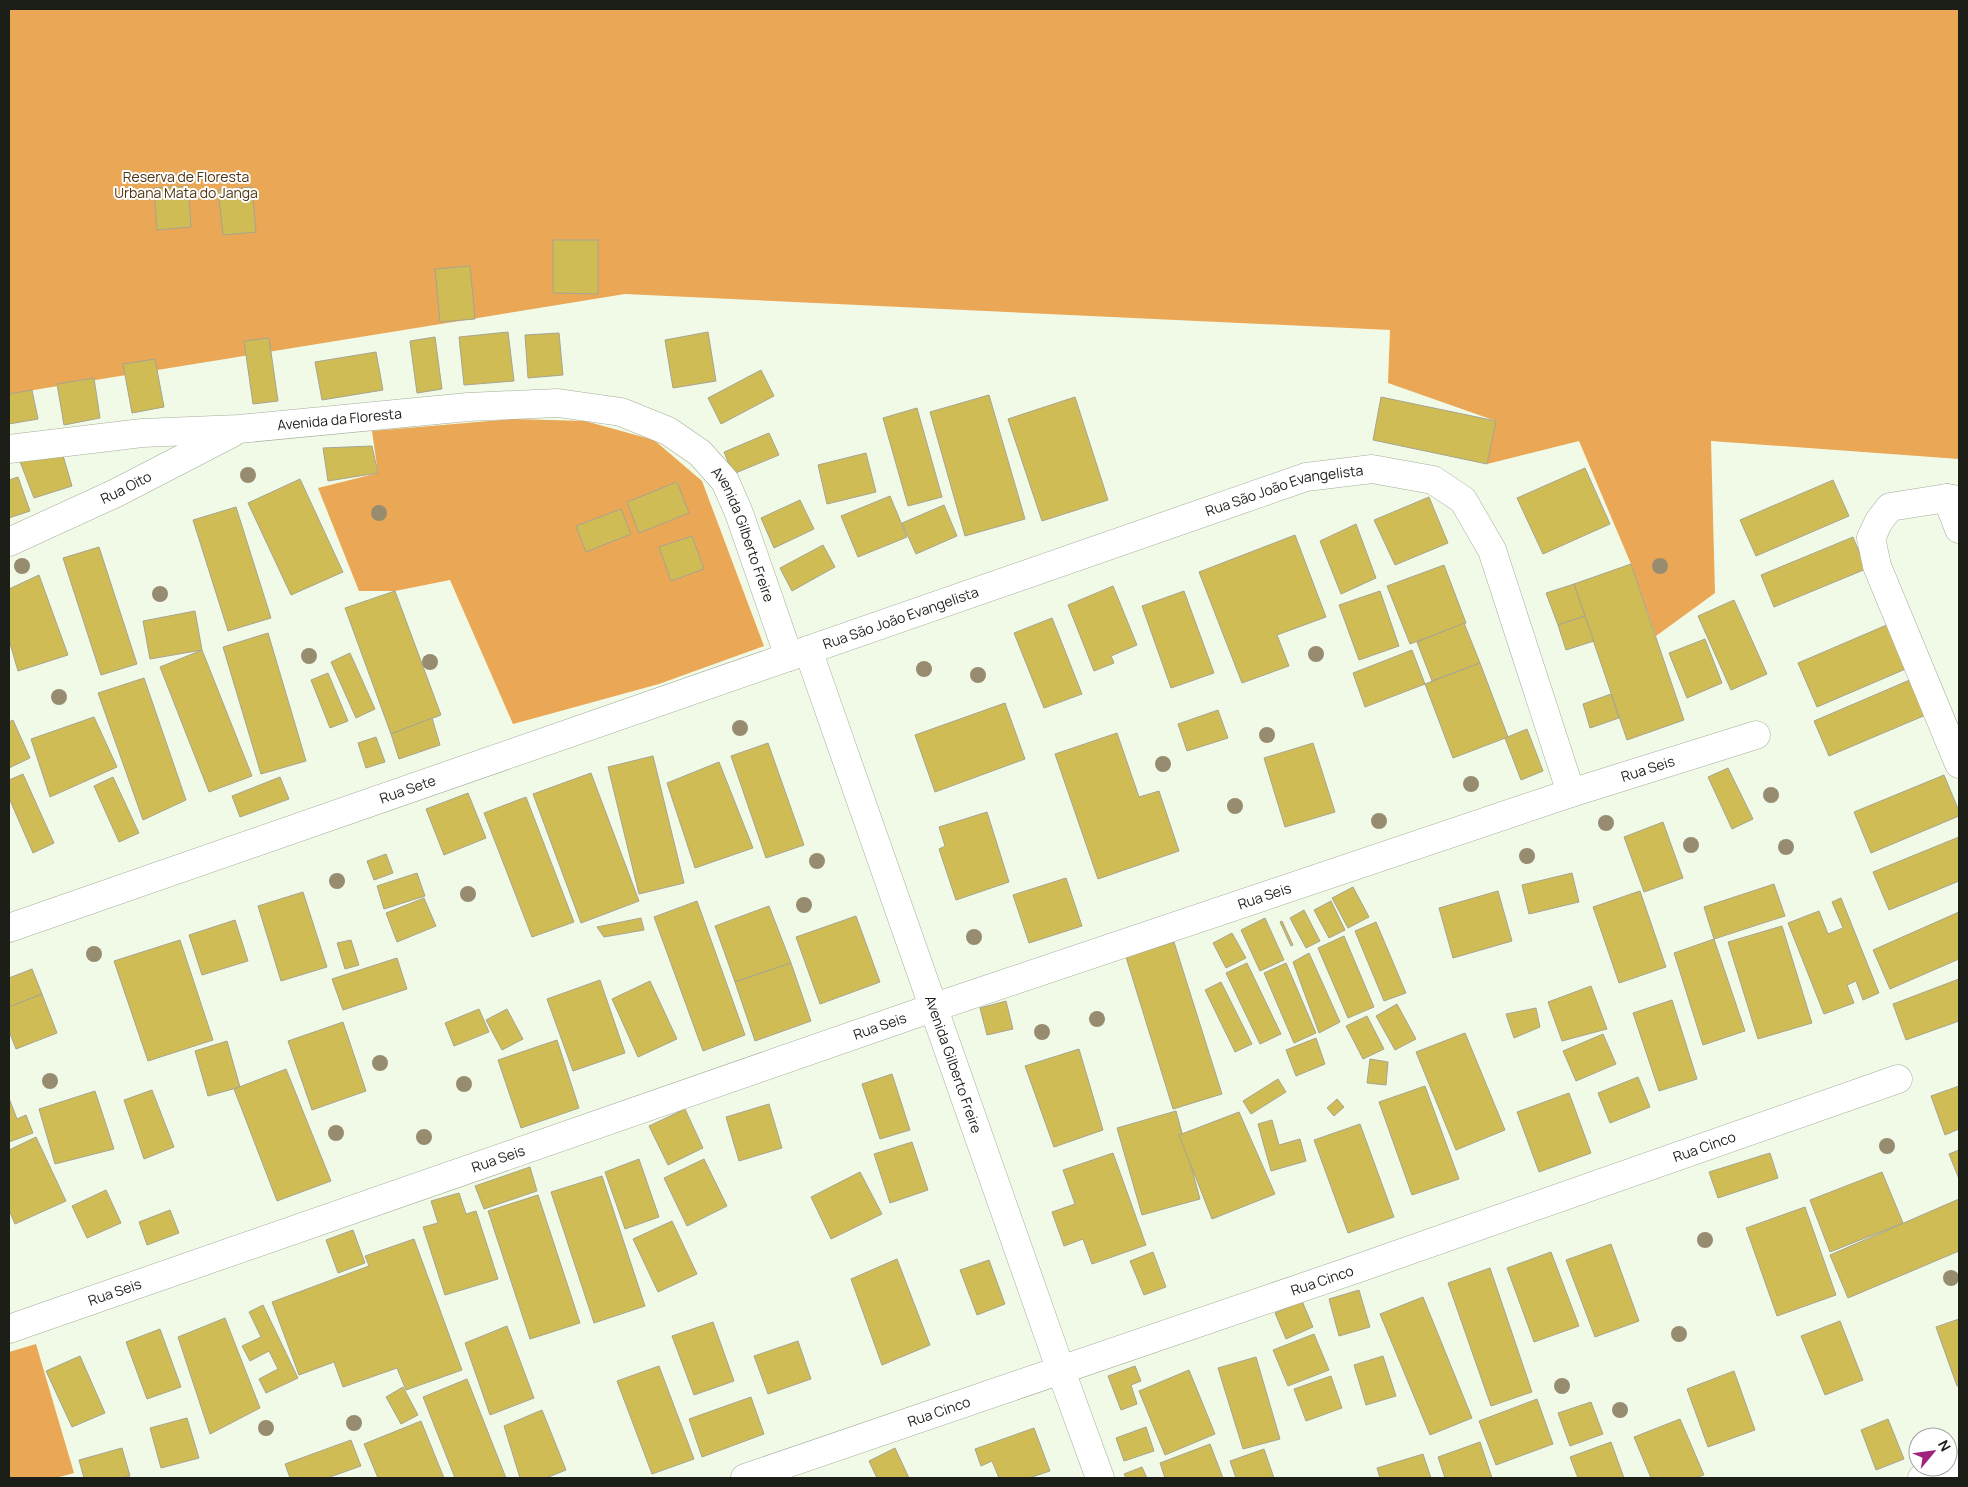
<svg xmlns="http://www.w3.org/2000/svg" width="1968" height="1487" viewBox="0 0 1968 1487" font-family="Manrope,sans-serif">
  <style>
    .forest { fill: #eaa755 }
    .building { fill: #d0bc54; stroke: #a7a491 }
    .lines { fill: none; stroke-linecap: round; stroke-linejoin: round }
    .minor-casing { stroke: #a4ad9b; stroke-width: 29 }
    .minor { stroke: #fff; stroke-width: 28 }
    .tree { fill: #978c70 }
    .labels { text-anchor: middle; stroke-width: 4; stroke-linejoin: round; paint-order: stroke }
    .park-label { font-size: 14px; fill: #4d320f; stroke: #fff }
    .street-label { font-size: 14px; fill: #1c1f18; stroke: #fff }
  </style>
  <rect width="100%" height="100%" fill="#f1fae7"/>
  <!-- forest -->
  <g class="forest">
    <path d="M9,9h1950v450l-248,-18 4,152 -59,43 -25,-72 -52,-123 -92,23 9,-43 -108,-38 2,-53 -765,-36 -616,100z"/>
    <path d="M512,419l73,2 69,19 48,41 62,165 -105,38 -146,40 -63,-144 -55,11h-36l-41,-103 60,-15 -6,-42z"/>
    <path d="M36,1344l38,129 -18,5h-47v-126z"/>
  </g>
  <!-- building -->
  <g class="building">
    <path d="M188,186l3,41 -34,3 -3,-42z"/>
    <path d="M252,187l4,45 -33,3 -5,-45z"/>
    <path d="M553,240h45v54l-45,-1z"/>
    <path d="M470,266l5,53 -35,3 -5,-53z"/>
    <path d="M508,332l6,49 -50,4 -5,-48z"/>
    <path d="M708,332l8,49 -43,7 -8,-48z"/>
    <path d="M559,333l4,42 -35,3 -3,-43z"/>
    <path d="M435,337l7,52 -25,4 -7,-52z"/>
    <path d="M269,338l9,63 -25,3 -9,-63z"/>
    <path d="M376,352l7,38 -61,10 -7,-38z"/>
    <path d="M155,359l9,48 -32,6 -9,-49z"/>
    <path d="M761,370l13,26 -53,28 -13,-26z"/>
    <path d="M94,378l6,40 -36,7 -7,-41z"/>
    <path d="M32,390l6,29 -29,5v-30z"/>
    <path d="M989,395l36,124 -60,17 -35,-124z"/>
    <path d="M1075,397l33,103 -66,21 -34,-102z"/>
    <path d="M1381,397l115,24 -9,43 -114,-24z"/>
    <path d="M917,408l25,89 -34,9 -25,-88z"/>
    <path d="M769,433l10,22 -46,19 -9,-22z"/>
    <path d="M372,446l6,27 -50,8 -5,-33z"/>
    <path d="M62,452l10,34 -38,12 -15,-39z"/>
    <path d="M866,453l10,39 -49,12 -9,-39z"/>
    <path d="M1585,468l25,56 -67,30 -26,-56z"/>
    <path d="M18,477l12,34 -21,7v-38z"/>
    <path d="M300,479l43,93 -52,23 -43,-92z"/>
    <path d="M1833,480l16,36 -93,40 -16,-36z"/>
    <path d="M677,482l12,31 -50,20 -12,-31z"/>
    <path d="M890,496l17,41 -49,20 -17,-41z"/>
    <path d="M1429,497l19,46 -53,22 -21,-45z"/>
    <path d="M800,500l14,29 -40,19 -13,-30z"/>
    <path d="M944,505l13,31 -41,18 -14,-31z"/>
    <path d="M236,507l35,111 -43,13 -35,-111z"/>
    <path d="M621,509l10,25 -45,18 -10,-26z"/>
    <path d="M1356,524l20,54 -35,16 -21,-53z"/>
    <path d="M1295,535l31,82 -49,18 12,31 -47,17 -43,-111z"/>
    <path d="M692,536l12,33 -33,12 -12,-34z"/>
    <path d="M1853,537l13,32 -92,38 -13,-32z"/>
    <path d="M823,545l12,22 -43,24 -12,-23z"/>
    <path d="M99,547l38,117 -36,11 -38,-117z"/>
    <path d="M1631,564l53,156 -57,20 -53,-156z"/>
    <path d="M1444,565l22,58 -56,21 -23,-58z"/>
    <path d="M39,575l29,80 -50,16 -9,-31v-51z"/>
    <path d="M1574,584l11,32 -27,9 -12,-32z"/>
    <path d="M1113,586l24,59 -26,11 3,7 -20,8 -26,-66z"/>
    <path d="M395,591l46,124 -50,19 -46,-126z"/>
    <path d="M1184,591l30,82 -43,15 -29,-82z"/>
    <path d="M1380,591l19,55 -40,14 -20,-55z"/>
    <path d="M1734,600l33,74 -36,16 -33,-74z"/>
    <path d="M195,611l7,39 -52,9 -7,-38z"/>
    <path d="M1585,616l9,25 -28,9 -8,-25z"/>
    <path d="M1052,618l30,76 -38,14 -30,-75z"/>
    <path d="M1896,621l19,44 -98,42 -19,-44z"/>
    <path d="M1464,623l16,40 -48,18 -15,-39z"/>
    <path d="M268,633l38,128 -45,13 -38,-127z"/>
    <path d="M1705,639l17,44 -35,15 -18,-45z"/>
    <path d="M202,650l50,126 -43,16 -49,-125z"/>
    <path d="M1412,650l13,34 -60,23 -12,-34z"/>
    <path d="M350,653l25,56 -19,9 -25,-56z"/>
    <path d="M1480,663l28,74 -55,21 -28,-74z"/>
    <path d="M328,673l20,48 -18,7 -19,-48z"/>
    <path d="M144,678l42,122 -43,20 -45,-127z"/>
    <path d="M1912,679l16,35 -99,42 -15,-35z"/>
    <path d="M1611,694l8,24 -29,10 -7,-24z"/>
    <path d="M1005,703l20,56 -90,33 -20,-57z"/>
    <path d="M1218,710l10,28 -41,13 -9,-27z"/>
    <path d="M94,717l23,50 -67,30 -19,-58z"/>
    <path d="M432,718l8,27 -41,14 -8,-25z"/>
    <path d="M13,720l17,38 -21,10v-46z"/>
    <path d="M1527,729l16,42 -22,9 -16,-42z"/>
    <path d="M1117,733l22,64 20,-6 20,60 -81,28 -43,-125z"/>
    <path d="M376,737l9,25 -19,6 -8,-25z"/>
    <path d="M768,743l36,102 -38,13 -35,-102z"/>
    <path d="M1313,743l22,69 -50,15 -21,-69z"/>
    <path d="M653,756l31,127 -45,11 -31,-127z"/>
    <path d="M719,762l34,86 -58,20 -28,-85z"/>
    <path d="M1728,768l25,51 -21,10 -24,-52z"/>
    <path d="M591,773l48,128 -58,22 -48,-129z"/>
    <path d="M23,774l31,69 -21,10 -24,-55v-18z"/>
    <path d="M1944,775l15,36v5l-88,37 -17,-41z"/>
    <path d="M113,777l26,56 -20,9 -25,-56z"/>
    <path d="M280,777l9,22 -49,18 -8,-21z"/>
    <path d="M468,793l18,45 -42,17 -18,-46z"/>
    <path d="M526,797l48,125 -42,15 -48,-124z"/>
    <path d="M987,812l22,70 -53,18 -17,-51 6,-3 -6,-19z"/>
    <path d="M1663,822l20,56 -39,14 -20,-55z"/>
    <path d="M1959,837v44l-70,29 -16,-38z"/>
    <path d="M386,854l7,19 -19,7 -7,-19z"/>
    <path d="M417,873l8,23 -41,13 -7,-23z"/>
    <path d="M1572,873l7,29 -50,12 -7,-29z"/>
    <path d="M1066,878l16,48 -53,17 -16,-48z"/>
    <path d="M1774,884l11,32 -71,23 -10,-32z"/>
    <path d="M1353,887l16,30 -21,11 -16,-30z"/>
    <path d="M1498,891l14,50 -59,17 -14,-50z"/>
    <path d="M1640,891l26,76 -47,16 -26,-76z"/>
    <path d="M303,892l24,75 -46,14 -23,-75z"/>
    <path d="M424,898l12,28 -39,16 -11,-29z"/>
    <path d="M1841,898l38,95 -16,7 -7,-19 -9,4 7,18 -30,11 -36,-91 31,-12 9,23 15,-6 -11,-26z"/>
    <path d="M697,901l48,134 -42,16 -49,-134z"/>
    <path d="M1331,901l14,29 -16,8 -15,-28z"/>
    <path d="M769,906l22,57 -56,19 -20,-56z"/>
    <path d="M1304,910l16,31 -14,7 -16,-30z"/>
    <path d="M1959,912v47l-69,30 -17,-39z"/>
    <path d="M856,916l24,66 -60,22 -24,-67z"/>
    <path d="M641,918l3,12 -40,7 -7,-10z"/>
    <path d="M1265,918l19,42 -24,11 -19,-41z"/>
    <path d="M235,920l13,41 -46,14 -13,-40z"/>
    <path d="M1282,921l11,24 -2,1 -11,-24z"/>
    <path d="M1376,922l30,71 -22,8 -29,-70z"/>
    <path d="M1782,926l30,97 -54,16 -30,-97z"/>
    <path d="M1232,933l14,25 -20,10 -13,-25z"/>
    <path d="M1344,936l30,71 -26,11 -30,-70z"/>
    <path d="M1714,939l31,92 -42,14 -29,-92z"/>
    <path d="M180,940l33,100 -65,21 -34,-100z"/>
    <path d="M351,940l8,25 -14,4 -8,-26z"/>
    <path d="M1174,942l48,152 -49,15 -47,-152z"/>
    <path d="M1309,953l31,69 -21,11 -26,-71z"/>
    <path d="M397,958l10,31 -64,21 -11,-31z"/>
    <path d="M791,963l20,58 -56,20 -20,-59z"/>
    <path d="M1247,963l34,71 -21,10 -34,-71z"/>
    <path d="M1286,963l30,70 -22,10 -30,-70z"/>
    <path d="M32,969l10,25 -33,13v-29z"/>
    <path d="M1959,979v42l-53,19 -13,-36z"/>
    <path d="M600,980l25,73 -52,18 -26,-72z"/>
    <path d="M650,981l27,58 -39,18 -26,-58z"/>
    <path d="M1221,982l31,62 -17,8 -30,-62z"/>
    <path d="M1591,986l16,43 -45,12 -14,-39z"/>
    <path d="M42,994l15,39 -41,16 -7,-18v-24z"/>
    <path d="M1672,1000l25,79 -38,12 -26,-78z"/>
    <path d="M1006,1001l7,28 -26,6 -7,-27z"/>
    <path d="M1397,1004l19,35 -21,11 -19,-34z"/>
    <path d="M1536,1008l4,19 -26,11 -8,-24z"/>
    <path d="M479,1009l10,23 -35,14 -9,-23z"/>
    <path d="M507,1009l16,30 -21,11 -16,-30z"/>
    <path d="M1367,1016l17,33 -21,10 -17,-33z"/>
    <path d="M343,1022l23,69 -54,19 -24,-69z"/>
    <path d="M1465,1033l40,97 -49,20 -40,-98z"/>
    <path d="M1603,1034l13,30 -40,17 -13,-30z"/>
    <path d="M1316,1038l9,26 -29,12 -10,-26z"/>
    <path d="M557,1040l22,68 -58,20 -23,-68z"/>
    <path d="M227,1041l13,46 -32,9 -13,-45z"/>
    <path d="M1079,1049l24,81 -49,17 -29,-81z"/>
    <path d="M1370,1059l18,3 -2,23 -19,-2z"/>
    <path d="M286,1069l45,112 -54,20 -43,-112z"/>
    <path d="M892,1074l18,56 -30,9 -18,-55z"/>
    <path d="M1638,1077l12,30 -40,16 -12,-30z"/>
    <path d="M1278,1079l8,13 -35,22 -8,-13z"/>
    <path d="M1425,1086l34,93 -47,16 -33,-93z"/>
    <path d="M1959,1086v43l-14,6 -14,-39z"/>
    <path d="M152,1090l22,57 -30,12 -20,-59z"/>
    <path d="M95,1091l19,58 -59,15 -16,-55z"/>
    <path d="M1569,1093l22,60 -52,19 -22,-60z"/>
    <path d="M9,1098l8,21 9,-4 7,18 -24,9z"/>
    <path d="M1337,1099l7,8 -10,9 -7,-8z"/>
    <path d="M769,1104l13,44 -43,13 -13,-44z"/>
    <path d="M685,1109l18,39 -35,17 -19,-39z"/>
    <path d="M1176,1111l24,88 -58,16 -25,-87z"/>
    <path d="M1239,1112l36,82 -63,25 -33,-84z"/>
    <path d="M1272,1120l7,25 21,-6 6,22 -35,10 -13,-47z"/>
    <path d="M1360,1124l34,93 -46,16 -34,-93z"/>
    <path d="M36,1137l30,64 -51,23 -6,-14v-60z"/>
    <path d="M912,1142l16,48 -38,13 -16,-49z"/>
    <path d="M1959,1150v29l-10,-25z"/>
    <path d="M1113,1153l33,92 -54,19 -9,-25 -19,7 -12,-34 23,-8 -12,-34z"/>
    <path d="M1770,1153l8,25 -60,20 -9,-26z"/>
    <path d="M639,1159l20,58 -34,12 -20,-57z"/>
    <path d="M704,1159l23,47 -40,20 -23,-48z"/>
    <path d="M530,1167l7,24 -53,18 -9,-23z"/>
    <path d="M860,1172l22,42 -51,25 -20,-42z"/>
    <path d="M1882,1172l21,51 -73,29 -20,-52z"/>
    <path d="M602,1176l43,130 -51,17 -43,-131z"/>
    <path d="M106,1190l15,33 -34,15 -15,-32z"/>
    <path d="M459,1193l7,21 10,-3 22,68 -53,16 -22,-68 15,-4 -7,-22z"/>
    <path d="M538,1195l42,128 -50,16 -42,-128z"/>
    <path d="M1959,1199v52l-111,47 -18,-43z"/>
    <path d="M1805,1207l31,88 -59,21 -31,-88z"/>
    <path d="M170,1210l9,23 -32,12 -8,-23z"/>
    <path d="M672,1221l25,53 -39,18 -25,-53z"/>
    <path d="M353,1230l12,33 -27,10 -12,-33z"/>
    <path d="M414,1239l48,131 -56,20 -9,-22 -54,19 -9,-25 -35,13 -27,-73 97,-36 -4,-10z"/>
    <path d="M1611,1244l28,77 -44,16 -29,-77z"/>
    <path d="M1153,1252l13,35 -22,8 -14,-34z"/>
    <path d="M1551,1252l28,74 -45,16 -27,-74z"/>
    <path d="M897,1259l33,86 -48,20 -31,-86z"/>
    <path d="M989,1260l16,44 -28,11 -17,-45z"/>
    <path d="M1490,1268l42,124 -41,14 -43,-123z"/>
    <path d="M1359,1290l11,37 -31,9 -10,-37z"/>
    <path d="M1423,1297l49,121 -42,17 -50,-121z"/>
    <path d="M1302,1301l11,26 -27,12 -11,-26z"/>
    <path d="M263,1305l35,73 -32,15 -7,-14 19,-10 -9,-18 -19,10 -8,-15 19,-9 -12,-25z"/>
    <path d="M225,1318l35,90 -50,26 -32,-97z"/>
    <path d="M1959,1319v67h-2l-21,-59z"/>
    <path d="M1840,1321l23,59 -38,15 -24,-59z"/>
    <path d="M713,1322l21,59 -40,14 -22,-59z"/>
    <path d="M507,1326l27,72 -44,17 -25,-72z"/>
    <path d="M160,1329l21,58 -34,12 -21,-57z"/>
    <path d="M1314,1334l15,36 -41,16 -15,-36z"/>
    <path d="M798,1341l13,38 -43,15 -14,-38z"/>
    <path d="M80,1356l25,57 -33,14 -26,-56z"/>
    <path d="M1383,1356l13,40 -30,9 -12,-40z"/>
    <path d="M1256,1357l24,82 -37,10 -25,-81z"/>
    <path d="M659,1366l35,93 -42,15 -35,-93z"/>
    <path d="M1135,1366l6,15 -10,4 6,19 -16,6 -13,-34z"/>
    <path d="M1189,1370l26,64 -50,21 -26,-64z"/>
    <path d="M1734,1371l21,59 -47,17 -21,-58z"/>
    <path d="M1331,1376l11,32 -36,13 -12,-32z"/>
    <path d="M467,1379l39,99h-51l-32,-81z"/>
    <path d="M403,1387l15,28 -17,9 -15,-27z"/>
    <path d="M751,1397l13,37 -62,23 -13,-38z"/>
    <path d="M1537,1399l16,45 -57,21 -17,-44z"/>
    <path d="M1591,1402l12,32 -33,12 -12,-33z"/>
    <path d="M542,1410l24,60 -20,8h-26l-16,-52z"/>
    <path d="M187,1418l12,40 -38,10 -11,-40z"/>
    <path d="M1680,1419l24,56 -9,3h-44l-17,-41z"/>
    <path d="M1888,1419l16,40 -28,11 -15,-40z"/>
    <path d="M421,1421l23,57h-66l-14,-34z"/>
    <path d="M1146,1427l8,24 -30,10 -8,-23z"/>
    <path d="M1034,1428l16,43 -21,7h-30l-7,-17 -11,5 -6,-17z"/>
    <path d="M351,1440l10,26 -34,12h-37l-5,-14z"/>
    <path d="M1480,1442l12,36h-47l-7,-21z"/>
    <path d="M1611,1442l13,36h-46l-8,-21z"/>
    <path d="M1210,1444l13,34h-58l-5,-15z"/>
    <path d="M122,1448l8,28 -8,2h-38l-5,-18z"/>
    <path d="M895,1448l14,30h-32l-8,-17z"/>
    <path d="M1264,1449l10,29h-38l-6,-17z"/>
    <path d="M1423,1454l8,24h-51l-3,-10z"/>
    <path d="M1142,1467l5,11h-21l-2,-4z"/>
  </g>
  <g class="lines">
    <!-- minor casing -->
    <g class="minor-casing">
      <g id="minor">
        <path id="s1" d="M9,449l133,-16 97,-4 229,-22 90,-4 63,9 47,19 32,22 25,28 14,32 50,144"/>
        <path d="M1947,498l12,31"/>
        <path d="M1959,500l-12,-2 -57,9 -11,14 -8,17 6,28 82,198"/>
        <path id="s2" d="M9,542l107,-49 116,-60"/>
        <path id="s3" d="M808,650l253,721 39,107"/>
        <path id="s4" d="M9,928l1297,-451 66,-8 61,11 30,20 29,50 79,243"/>
        <path id="s5" d="M9,1329l926,-322 636,-214 185,-58"/>
        <path id="s6" d="M745,1478l614,-210 539,-189"/>
        <path d="M1922,1478l37,-12"/>
      </g>
    </g>
    <!-- minor -->
    <use href="#minor" class="minor"/>
  </g>
  <!-- trees -->
  <g class="tree">
    <circle cx="248" cy="475" r="8"/>
    <circle cx="379" cy="513" r="8"/>
    <circle cx="22" cy="566" r="8"/>
    <circle cx="1660" cy="566" r="8"/>
    <circle cx="160" cy="594" r="8"/>
    <circle cx="1316" cy="654" r="8"/>
    <circle cx="309" cy="656" r="8"/>
    <circle cx="430" cy="662" r="8"/>
    <circle cx="924" cy="669" r="8"/>
    <circle cx="978" cy="675" r="8"/>
    <circle cx="59" cy="697" r="8"/>
    <circle cx="740" cy="728" r="8"/>
    <circle cx="1267" cy="735" r="8"/>
    <circle cx="1163" cy="764" r="8"/>
    <circle cx="1471" cy="784" r="8"/>
    <circle cx="1771" cy="795" r="8"/>
    <circle cx="1235" cy="806" r="8"/>
    <circle cx="1379" cy="821" r="8"/>
    <circle cx="1606" cy="823" r="8"/>
    <circle cx="1691" cy="845" r="8"/>
    <circle cx="1786" cy="847" r="8"/>
    <circle cx="1527" cy="856" r="8"/>
    <circle cx="817" cy="861" r="8"/>
    <circle cx="337" cy="881" r="8"/>
    <circle cx="468" cy="894" r="8"/>
    <circle cx="804" cy="905" r="8"/>
    <circle cx="974" cy="937" r="8"/>
    <circle cx="94" cy="954" r="8"/>
    <circle cx="1097" cy="1019" r="8"/>
    <circle cx="1042" cy="1032" r="8"/>
    <circle cx="380" cy="1063" r="8"/>
    <circle cx="50" cy="1081" r="8"/>
    <circle cx="464" cy="1084" r="8"/>
    <circle cx="336" cy="1133" r="8"/>
    <circle cx="424" cy="1137" r="8"/>
    <circle cx="1887" cy="1146" r="8"/>
    <circle cx="1705" cy="1240" r="8"/>
    <circle cx="1951" cy="1278" r="8"/>
    <circle cx="1679" cy="1334" r="8"/>
    <circle cx="1562" cy="1386" r="8"/>
    <circle cx="1620" cy="1410" r="8"/>
    <circle cx="354" cy="1423" r="8"/>
    <circle cx="266" cy="1428" r="8"/>
  </g>
  <g class="labels">
    <!-- park labels -->
    <g class="park-label">
      <text x="186" y="182">Reserva de Floresta<tspan x="186" dy="16">Urbana Mata do Janga</tspan></text>
    </g>
    <!-- street labels -->
    <g class="street-label">
      <text dy="5" stroke="none"><textPath href="#s1" startOffset="332">Avenida da Floresta</textPath></text>
      <text dy="5" stroke="none"><textPath href="#s2" startOffset="129">Rua Oito</textPath></text>
      <text dy="5" stroke="none"><textPath href="#s4" startOffset="1349">Rua São João Evangelista</textPath></text>
      <text dy="5" stroke="none"><textPath href="#s1" startOffset="798">Avenida Gilberto Freire</textPath></text>
      <text dy="5" stroke="none"><textPath href="#s4" startOffset="944">Rua São João Evangelista</textPath></text>
      <text dy="5" stroke="none"><textPath href="#s5" startOffset="1732">Rua Seis</textPath></text>
      <text dy="5" stroke="none"><textPath href="#s4" startOffset="422">Rua Sete</textPath></text>
      <text dy="5" stroke="none"><textPath href="#s5" startOffset="1328">Rua Seis</textPath></text>
      <text dy="5" stroke="none"><textPath href="#s5" startOffset="922">Rua Seis</textPath></text>
      <text dy="5" stroke="none"><textPath href="#s3" startOffset="439">Avenida Gilberto Freire</textPath></text>
      <text dy="5" stroke="none"><textPath href="#s6" startOffset="1015">Rua Cinco</textPath></text>
      <text dy="5" stroke="none"><textPath href="#s5" startOffset="518">Rua Seis</textPath></text>
      <text dy="5" stroke="none"><textPath href="#s6" startOffset="610">Rua Cinco</textPath></text>
      <text dy="5" stroke="none"><textPath href="#s5" startOffset="112">Rua Seis</textPath></text>
      <text dy="5" stroke="none"><textPath href="#s6" startOffset="205">Rua Cinco</textPath></text>
    </g>
  </g>
  <!-- border -->
  <rect width="1968" height="1487" fill="none" stroke="#1c1f18" stroke-width="20"/>
  <!-- north arrow -->
  <g transform="translate(1933 1452) rotate(61)"><circle r="24" fill="#ffffff" stroke="#a4a5a3"/>
  <path d="M0-4L9 19L0 12L-9 19Z" fill="#9f257c"/>
  <text y="-8" font-size="14" font-weight="bold" text-anchor="middle" fill="#1c1f18">N</text>
  </g>
</svg>
